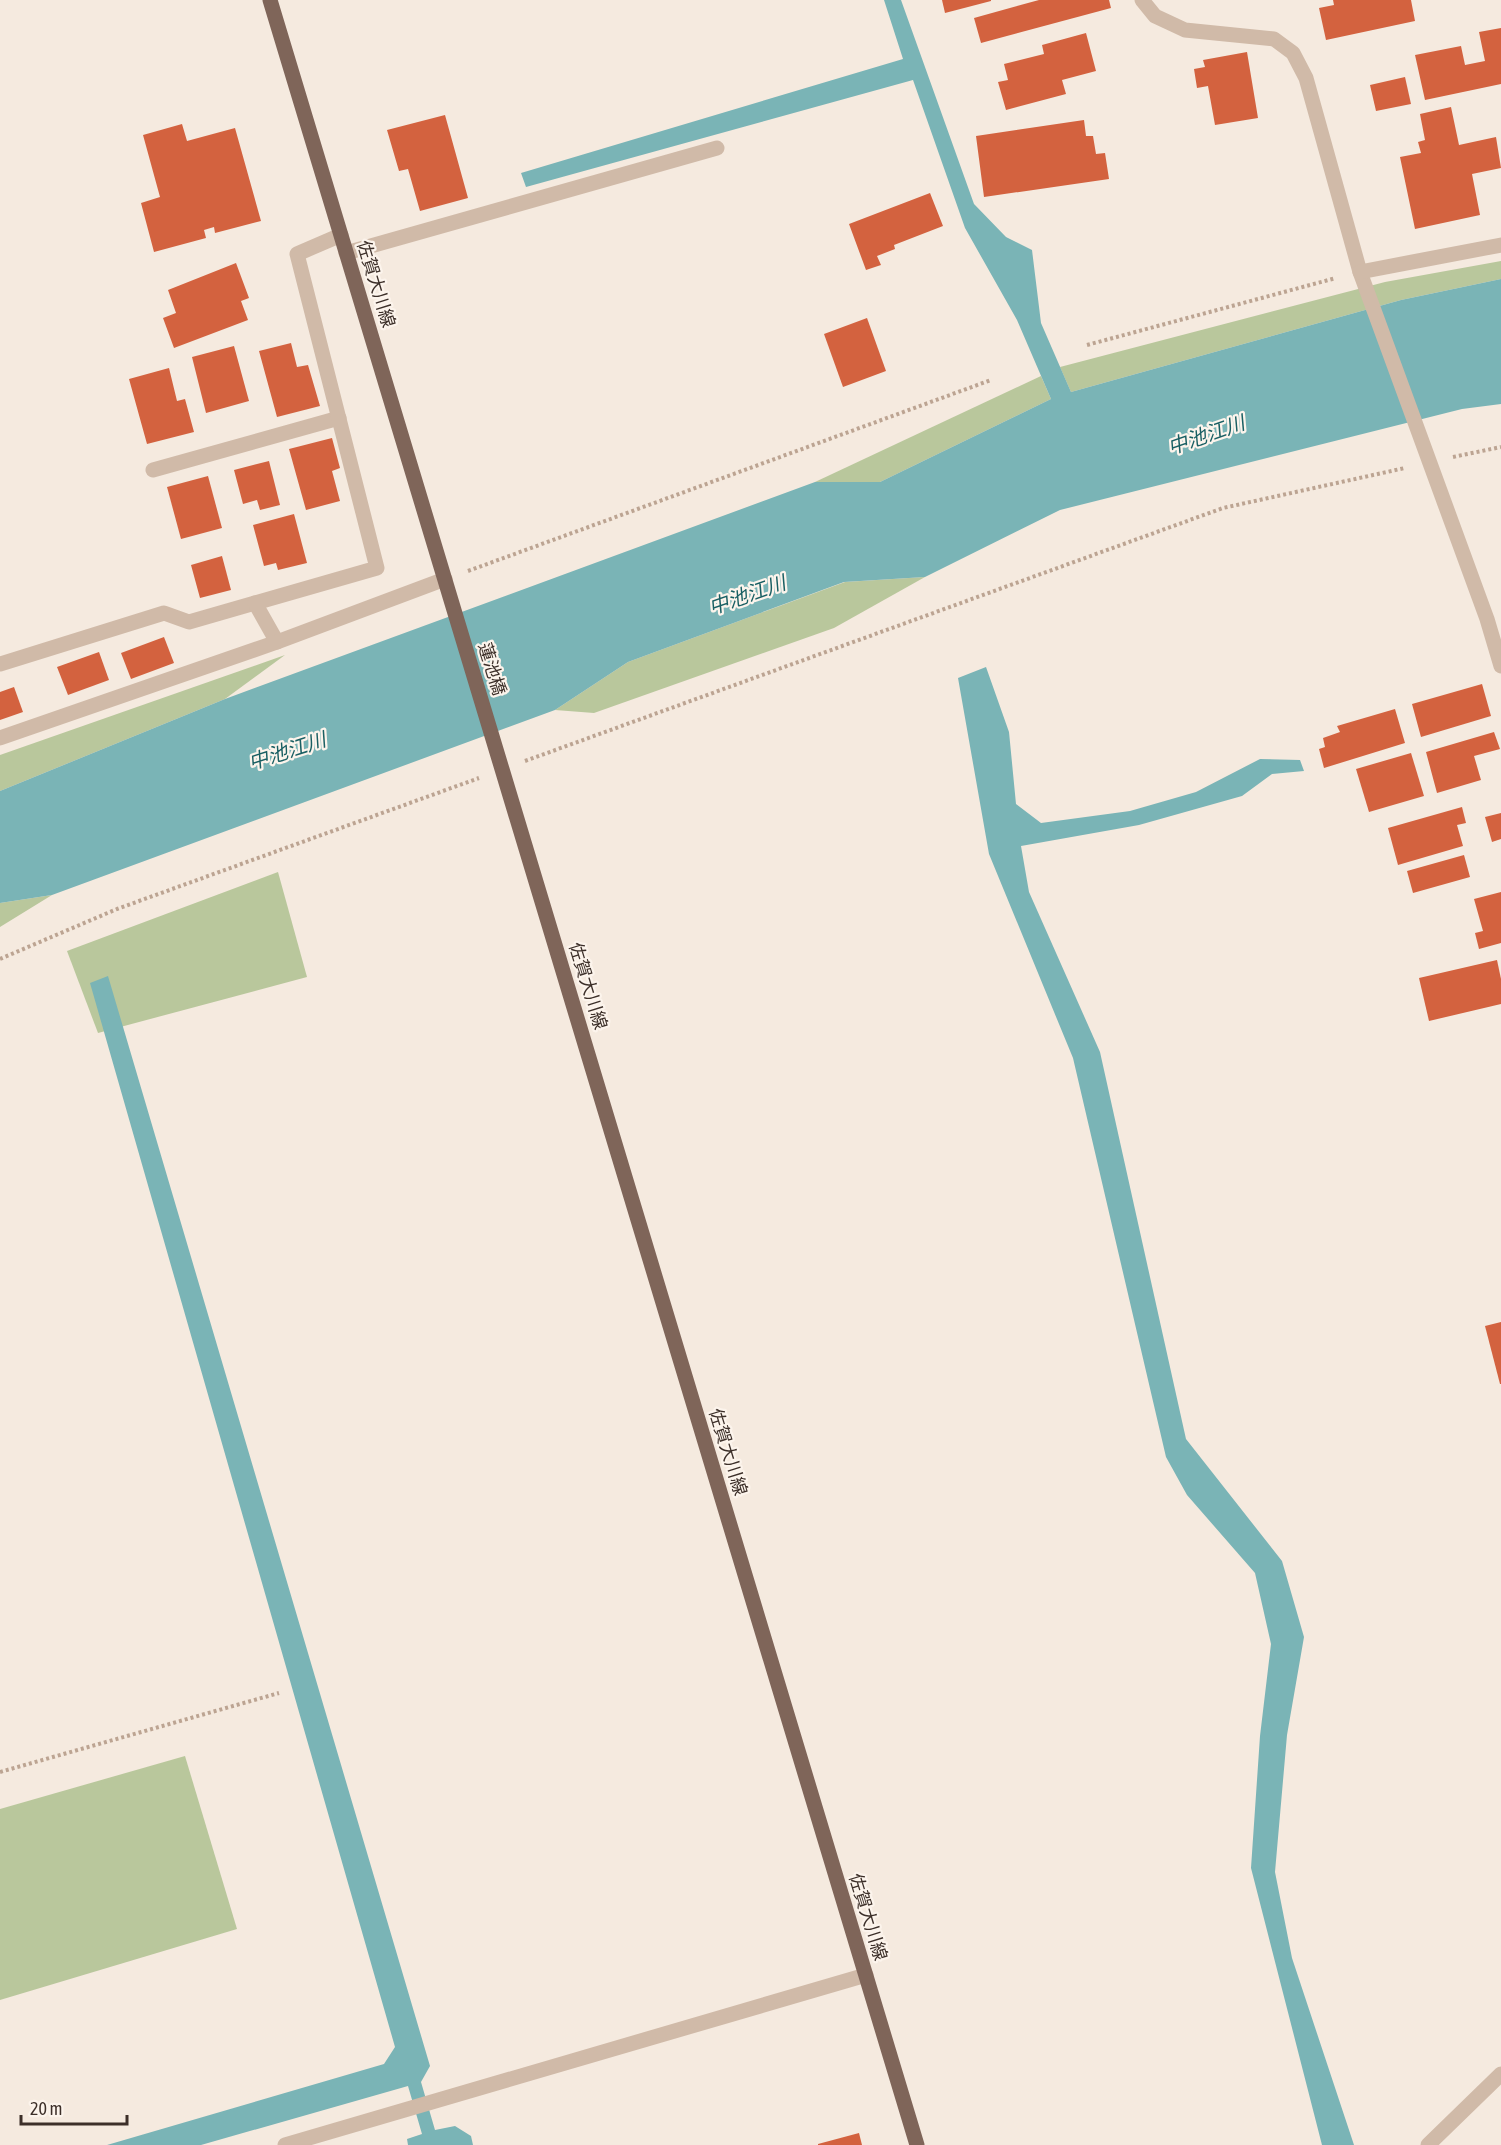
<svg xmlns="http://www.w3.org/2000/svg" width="1501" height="2145" viewBox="0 0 1501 2145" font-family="'Asap Condensed','Noto Sans JP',sans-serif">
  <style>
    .green { fill: #b9c79c }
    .water { fill: #7ab4b6 }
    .building { fill: #d3623f }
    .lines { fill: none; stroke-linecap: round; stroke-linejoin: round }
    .path { stroke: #bca492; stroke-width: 4; stroke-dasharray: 3 3; stroke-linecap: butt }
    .service { stroke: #d0baa8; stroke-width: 15 }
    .minor { stroke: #d0baa8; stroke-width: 15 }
    .tertiary { stroke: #d0baa8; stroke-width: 15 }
    .primary { stroke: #7f6559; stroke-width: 15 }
    .labels { text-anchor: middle; stroke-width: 4.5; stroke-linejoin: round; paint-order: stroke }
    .street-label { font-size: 18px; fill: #3c2f29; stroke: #fcf4ec }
    .water-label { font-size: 20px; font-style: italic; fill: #195f63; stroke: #fcf4ec }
  </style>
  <rect width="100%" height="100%" fill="#f5eadf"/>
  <!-- green -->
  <g class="green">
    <path d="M1501,261v18l-100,21 -330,92 -11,-25 325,-85z"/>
    <path d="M1041,376l10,23 -171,83h-65z"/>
    <path d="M925,577l-91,51 -240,85 -39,-3 73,-48 217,-80z"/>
    <path d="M285,655l-60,44 -225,92v-36z"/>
    <path d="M278,872l29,105 -209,56 -31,-82z"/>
    <path d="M52,895l-52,32v-24z"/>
    <path d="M185,1756l52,173 -237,71v-191z"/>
  </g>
  <!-- water -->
  <g class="water">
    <path d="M884,0h17l73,204 32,33 26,13 9,73 30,69 330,-92 100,-21v125l-39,5 -402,101 -135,67 -81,5 -216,80 -73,48 -503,185 -52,8v-112l225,-92 590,-217h65l171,-83 -34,-79 -52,-92 -52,-148 -387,107 -5,-14 382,-114z"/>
    <path d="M986,667l23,65 7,72 25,19 89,-12 66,-19 64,-33 40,1 4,11 -32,3 -30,22 -103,29 -118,21 8,46 71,160 86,387 96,122 22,76 -17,98 -12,137 17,86 62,187h-32l-71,-277 9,-132 11,-92 -16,-71 -68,-78 -21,-38 -93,-399 -84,-204 -31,-176z"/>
    <path d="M108,976l322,1090 -9,16 14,48 20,-4 16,10 2,9h-65l-1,-6 15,-5 -14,-48 -207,59h-94l277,-81 11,-17 -305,-1064z"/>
  </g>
  <!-- building -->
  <g class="building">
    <path d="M942,0h49v1l-46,12z"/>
    <path d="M1039,0h70l2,8 -130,35 -7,-25z"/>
    <path d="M1333,0h78l4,21 -89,19 -7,-32 15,-3z"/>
    <path d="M1501,28v56l-76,16 -10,-45 46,-9 4,19 20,-4 -6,-29z"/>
    <path d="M1086,33l10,38 -34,9 4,14 -60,16 -8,-28 10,-2 -4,-16 40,-10 -2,-9z"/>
    <path d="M1247,52l11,66 -43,7 -7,-39 -11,2 -3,-19 11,-2 -2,-7z"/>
    <path d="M1405,77l6,27 -35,7 -6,-26z"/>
    <path d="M1451,107l8,38 37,-8 5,31 -29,6 8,41 -65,14 -15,-72 21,-4 -3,-11 7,-2 -5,-26z"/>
    <path d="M445,115l23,83 -48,13 -12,-42 -9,2 -12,-41z"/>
    <path d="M1084,120l2,16h7l3,18 9,-1 4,26 -125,18 -8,-61z"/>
    <path d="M182,124l5,17 48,-13 26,93 -46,12 -1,-6 -10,3 2,8 -52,14 -13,-49 19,-6 -17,-62z"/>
    <path d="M930,193l13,33 -49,19 1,4 -18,7 4,9 -15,5 -17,-46z"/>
    <path d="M236,263l13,35 -8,3 7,19 -74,28 -11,-30 13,-5 -8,-23z"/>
    <path d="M867,318l19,53 -43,16 -19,-53z"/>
    <path d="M291,343l6,24 11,-2 12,41 -43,11 -18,-66z"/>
    <path d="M234,346l15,55 -43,12 -14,-56z"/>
    <path d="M169,368l8,33 8,-2 9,33 -47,12 -18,-65z"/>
    <path d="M332,438l8,30 -8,3 8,30 -34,9 -17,-61z"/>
    <path d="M269,461l11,44 -20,5 -3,-10 -14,4 -9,-34z"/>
    <path d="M208,476l14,52 -41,11 -14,-52z"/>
    <path d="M294,514l13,49 -29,7 -2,-7 -12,3 -11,-41z"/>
    <path d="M222,556l9,34 -31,8 -9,-33z"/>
    <path d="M164,637l10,26 -43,16 -10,-26z"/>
    <path d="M99,652l10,28 -41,15 -11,-28z"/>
    <path d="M1482,684l9,32 -70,21 -9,-33z"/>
    <path d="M14,687l9,25 -23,8v-28z"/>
    <path d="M1395,709l10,34 -81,25 -5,-19 6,-2 -2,-9 17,-6 -3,-6z"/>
    <path d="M1494,732l6,17 -26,7 7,24 -44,13 -11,-41z"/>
    <path d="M1411,753l13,43 -55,16 -13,-43z"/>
    <path d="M1462,807l4,16 -9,2 6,21 -65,19 -10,-37z"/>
    <path d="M1501,813v26l-9,3 -7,-25z"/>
    <path d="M1464,855l6,22 -57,16 -6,-22z"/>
    <path d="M1501,892v51l-22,6 -4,-16 8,-2 -9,-32z"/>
    <path d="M1497,960l4,19v25l-72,17 -10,-43z"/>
    <path d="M1501,1322v62h-1l-15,-58z"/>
    <path d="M859,2133l3,12h-44v-1z"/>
  </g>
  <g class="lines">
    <!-- path -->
    <g class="path">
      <path d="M1087,345l249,-67"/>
      <path d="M1453,457l48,-10"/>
      <path d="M468,571l523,-191"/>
      <path d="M525,761l698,-253 182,-40"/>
      <path d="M0,959l117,-50 362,-131"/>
      <path d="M0,1772l279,-79"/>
    </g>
    <!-- service -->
    <g class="service">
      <path d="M346,253l371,-105"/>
      <path d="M153,470l186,-52"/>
      <path d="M0,664l164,-51 25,9 66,-19"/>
    </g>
    <!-- minor -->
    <g class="minor">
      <path d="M1142,0l13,16 30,14 89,9 19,14 13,25 54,194 127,347 14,47"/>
      <path d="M1360,272l141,-27"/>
      <path d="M277,642l-22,-39 122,-35 -80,-314 44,-19"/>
      <path d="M0,738l277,-96 168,-63"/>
      <path d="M1428,2145l73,-71"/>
    </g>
    <!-- tertiary -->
    <path class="tertiary" d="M285,2145l581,-170"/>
    <!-- primary -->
    <path class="primary" d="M270,0l647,2145"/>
  </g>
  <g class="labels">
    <!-- street labels -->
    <g class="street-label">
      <text transform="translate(376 284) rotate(73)" y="6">佐賀大川線</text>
      <text transform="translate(492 669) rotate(73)" y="6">蓮池橋</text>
      <text transform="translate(588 986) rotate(73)" y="6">佐賀大川線</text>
      <text transform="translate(728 1452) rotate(73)" y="6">佐賀大川線</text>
      <text transform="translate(868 1917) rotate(73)" y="6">佐賀大川線</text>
    </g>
    <!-- water labels -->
    <g class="water-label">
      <text transform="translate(1206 435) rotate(-19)" y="7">中池江川</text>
      <text transform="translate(747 595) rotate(-19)" y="7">中池江川</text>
      <text transform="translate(287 751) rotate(-18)" y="7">中池江川</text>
    </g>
  </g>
  <!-- scale -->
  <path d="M21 2115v9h106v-9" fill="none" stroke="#3c2f29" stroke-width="3"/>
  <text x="30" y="2115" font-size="18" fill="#3c2f29" stroke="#fcf4ec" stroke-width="4.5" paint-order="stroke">20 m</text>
</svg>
